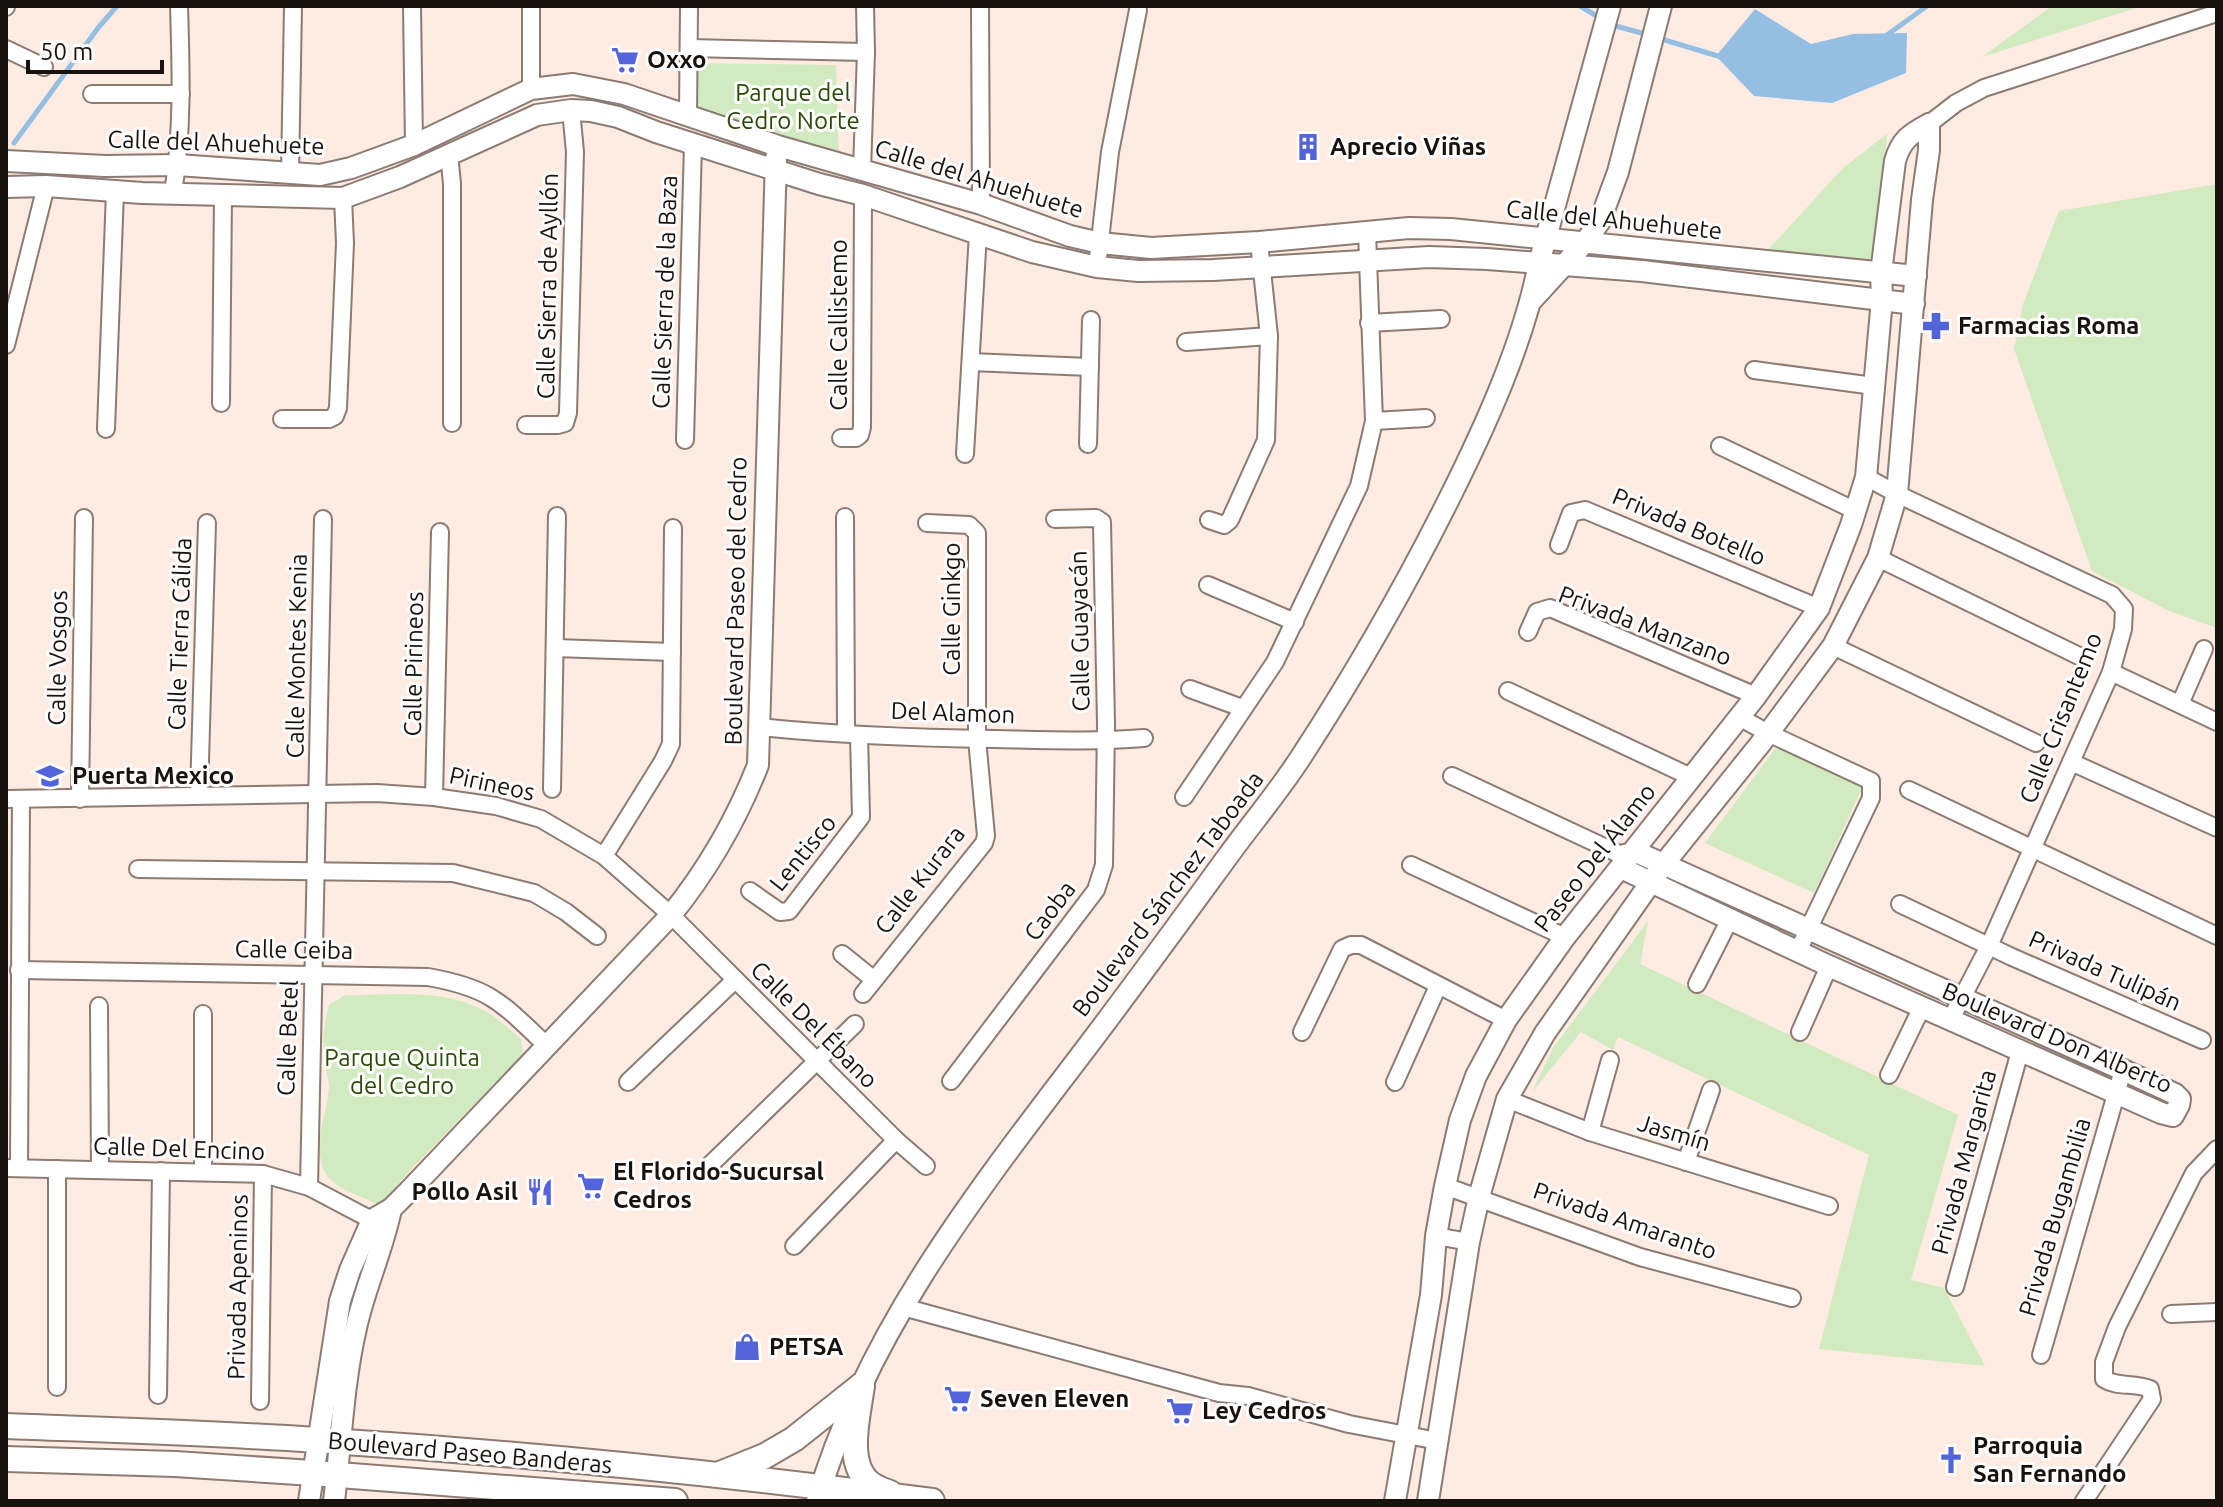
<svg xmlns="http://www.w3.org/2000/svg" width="2223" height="1507" viewBox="0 0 2223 1507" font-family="Ubuntu,sans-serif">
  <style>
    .green { fill: #d1eac0 }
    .water { fill: #94bfe3 }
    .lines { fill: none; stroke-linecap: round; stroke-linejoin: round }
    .stream { stroke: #94bfe3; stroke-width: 5 }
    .minor-casing { stroke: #8c7b73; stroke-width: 20 }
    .tertiary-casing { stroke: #8c7b73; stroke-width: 24 }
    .secondary-casing { stroke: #8c7b73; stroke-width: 28 }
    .minor { stroke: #fff; stroke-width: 16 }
    .tertiary { stroke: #fff; stroke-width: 20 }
    .secondary { stroke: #fff; stroke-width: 24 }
    .labels { text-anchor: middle; stroke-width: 6; stroke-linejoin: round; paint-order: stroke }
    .poi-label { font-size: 24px; font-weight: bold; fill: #18120f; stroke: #fdfdfd; text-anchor: start }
    .park-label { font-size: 24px; fill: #2a4a06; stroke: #fdfdfd }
    .street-label { font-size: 24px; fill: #18120f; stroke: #fdfdfd }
  </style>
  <rect width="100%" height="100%" fill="#feebe2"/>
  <!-- green -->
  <g class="green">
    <path d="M2052,6h90l-160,51z"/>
    <path d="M696,63l140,2 3,96 -144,-43z"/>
    <path d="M1887,134l-8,116 -7,8 -9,4 -97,-10 77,-84z"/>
    <path d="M2217,184v444l-48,-17 -77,-40 -78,-222 9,-45 36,-93z"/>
    <path d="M1786,734l83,39 -55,120 -109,-50z"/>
    <path d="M1648,921l-8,43 318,151 -47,165 33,8 41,78 -166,-17 50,-194 -251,-118 -5,13 -32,-18 -49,60 21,-44z"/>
    <path d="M345,995c44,0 96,-7 136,14 15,7 27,19 40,30l2,16 -110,112 -33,38c-50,-21 -68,-24 -57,-84 2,-11 6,-25 6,-36 -1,-8 -4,-17 -5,-25 -2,-18 0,-37 5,-55z"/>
  </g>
  <!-- water -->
  <path class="water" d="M1755,9l56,35 42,-10 54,-1 -1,40 -74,30 -78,-7 -38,-40z"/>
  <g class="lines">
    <!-- stream -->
    <g class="stream">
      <path d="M1580,6l20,12"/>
      <path d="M1612,25l37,10"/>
      <path d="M1887,35l40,-29"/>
      <path d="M1658,38l63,19"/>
      <path d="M14,143l84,-115 19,-22"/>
    </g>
    <!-- minor casing -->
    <g class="minor-casing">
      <g id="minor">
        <path d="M412,6l2,139"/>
        <path d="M531,6v83"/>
        <path d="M980,6l1,198"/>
        <path d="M6,7v-1"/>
        <path d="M689,48l177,4"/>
        <path d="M6,49l38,18"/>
        <path d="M92,94h89"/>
        <path d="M688,115l1,-109"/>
        <path d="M1929,124l27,-21 28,-15 233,-75"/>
        <path d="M449,153l3,31v239"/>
        <path d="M862,170l4,-118 -1,-46"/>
        <path d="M290,173l3,-167"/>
        <path d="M173,193c10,-62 8,-124 6,-187"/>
        <path d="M1097,267l13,-115 28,-142"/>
        <path d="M1369,323l72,-4"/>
        <path d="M1186,342l83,-6"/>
        <path d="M6,345l40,-159"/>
        <path d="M971,362l119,5"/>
        <path d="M1754,370l120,16"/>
        <path d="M221,403l2,-207"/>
        <path d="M282,419h47l6,-3 3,-8 7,-165 -2,-45"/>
        <path d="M1374,421l52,-3"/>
        <path d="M526,425h32l7,-2 3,-10 7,-261 -4,-42"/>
        <path d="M106,429l9,-237"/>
        <path d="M841,438h15l4,-3 2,-8 1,-232"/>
        <path d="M685,440l8,-296"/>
        <path d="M1088,444l3,-124"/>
        <path d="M1720,446l136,65"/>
        <path d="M965,454l13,-221"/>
        <path d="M1866,477l31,17 215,101 12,14 -1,20 -12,43 -122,274 -38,73"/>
        <path d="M845,517l1,216"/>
        <path d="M1209,520l15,5 6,-5 36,-80 3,-104 -10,-94"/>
        <path d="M1559,545l12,-32 14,-3 234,98"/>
        <path d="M1878,558l203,99"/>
        <path d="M1208,585l87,37"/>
        <path d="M1528,632l9,-20 13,-4 206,88"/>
        <path d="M1833,646l203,97"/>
        <path d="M555,648l117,4"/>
        <path d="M2111,672l106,50"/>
        <path d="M1190,689l52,19"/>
        <path d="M1508,691l183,86"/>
        <path d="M2180,704l24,-55"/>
        <path d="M1739,717l29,16 103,48v17l-73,153"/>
        <path d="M760,727c78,8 157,11 235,12 50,1 99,3 149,-1"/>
        <path d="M2071,762l146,66"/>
        <path d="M1452,776l167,78 15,-3"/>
        <path d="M552,789l5,-273"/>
        <path d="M1909,790l308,146"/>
        <path d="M199,794l8,-271"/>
        <path d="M434,797l6,-265"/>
        <path d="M1184,797l91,-135 84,-176 15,-65 -7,-189"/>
        <path d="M6,799l371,-6 57,4 62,9 45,13 63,37 67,59 225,225 30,26"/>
        <path d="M80,799l4,-281"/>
        <path d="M604,856l59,-95 8,-17 2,-216"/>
        <path d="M1411,865l154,72"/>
        <path d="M138,869l315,4 81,20 32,19 31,24"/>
        <path d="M750,891l30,21 9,-1 72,-94 -2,-82"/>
        <path d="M1900,904l112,53 190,83"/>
        <path d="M842,954l31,25"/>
        <path d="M19,970l409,7c62,11 73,25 118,68"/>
        <path d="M1697,984l33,-65"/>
        <path d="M863,994l121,-151 2,-7 -9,-97v-206l-8,-8 -42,-2"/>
        <path d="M99,1006l1,164"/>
        <path d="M1302,1032l40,-83 9,-4h10l145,75"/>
        <path d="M1800,1032l29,-66"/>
        <path d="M1889,1075l33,-68"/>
        <path d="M951,1081l145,-191 8,-25 2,-141 -4,-202 -6,-4 -41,1"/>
        <path d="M628,1082l107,-102"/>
        <path d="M1395,1082l43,-96"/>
        <path d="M1507,1099l83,33 239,74"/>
        <path d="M1590,1132l20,-72"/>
        <path d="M1686,1162l25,-72"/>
        <path d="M710,1165l145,-141"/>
        <path d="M6,1168l257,6 46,13 72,38"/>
        <path d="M19,1168l2,-369"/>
        <path d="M203,1172v-158"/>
        <path d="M1445,1186l195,71 152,41"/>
        <path d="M309,1187l14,-668"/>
        <path d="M1436,1236l33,6"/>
        <path d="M794,1246l102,-106"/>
        <path d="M1955,1287l65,-236"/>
        <path d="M903,1307l316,86 29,3 101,28 89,17"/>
        <path d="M2171,1314l46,-2"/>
        <path d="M2041,1355l82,-285"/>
        <path d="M57,1387v-218"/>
        <path d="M158,1395l3,-224"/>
        <path d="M260,1401l3,-227"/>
        <path d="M2084,1501l68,-102 -2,-10c-16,-7 -32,-1 -46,-10v-17l13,-35 77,-154 23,-24"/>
      </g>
    </g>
    <!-- tertiary casing -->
    <g class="tertiary-casing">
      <g id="tertiary">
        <path d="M6,161l99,5 72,-1 143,10 31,-7 63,-23 117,-56 42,-5 51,10 154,52 203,58 89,32 30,7 51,5 108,-6 150,-14 42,1 465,47"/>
        <path d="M6,187l40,-1 96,7 201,5 57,-21 137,-62 34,-5 20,1 27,6 38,15 163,52 44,11 169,57 65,15 41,4 75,-1 216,-13 58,2 155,12 272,33"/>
        <path d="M1532,300l54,-59 14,-20 18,-49 43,-166"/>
        <path d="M1621,868l208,98 332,147 12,3 6,-11 1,-6 -5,-5 -52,-24 -489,-219"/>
        <path d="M309,1501l31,-200 10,-31 22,-50 19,-11 18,-18 262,-276c38,-47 65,-94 87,-150l18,-607"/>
        <path d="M334,1501c7,-57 9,-117 22,-173 9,-41 27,-79 35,-119"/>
        <path d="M817,1501c50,-173 166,-317 273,-458 47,-62 92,-124 138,-187 24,-33 51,-65 73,-99 54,-83 104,-170 148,-258 36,-72 75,-157 90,-236l71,-257"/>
        <path d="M1395,1501l36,-206 5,-59 9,-50 15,-66 16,-44 30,-56 59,-83 191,-241 63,-88 32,-83 15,-48 16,-178 -1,-26 14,-112c6,-21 15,-27 34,-37"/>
        <path d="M1428,1501l41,-259 10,-45 28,-98 38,-66 118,-168 98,-122 72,-97 45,-88 19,-64 25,-294 7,-50v-26"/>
      </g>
    </g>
    <!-- secondary casing -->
    <g class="secondary-casing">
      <g id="secondary">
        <path d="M862,1385c-3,28 -19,80 10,100 5,3 12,6 18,8"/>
        <path d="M6,1426c103,4 207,7 310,14 205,13 412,34 616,61"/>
        <path d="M6,1459l169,5 138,9 362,28"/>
        <path d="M720,1474l45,-18 29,-17 68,-54"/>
      </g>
    </g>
    <!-- minor -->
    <use href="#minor" class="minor"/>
    <!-- tertiary -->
    <use href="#tertiary" class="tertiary"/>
    <!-- secondary -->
    <use href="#secondary" class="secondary"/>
  </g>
  <!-- icons -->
  <defs>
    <g id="supermarket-bare" transform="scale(2.16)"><path d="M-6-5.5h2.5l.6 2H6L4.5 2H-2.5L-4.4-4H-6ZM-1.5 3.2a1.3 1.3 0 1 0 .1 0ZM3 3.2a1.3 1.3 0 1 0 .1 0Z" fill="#5363d9" stroke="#fdfdfd" stroke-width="2.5" paint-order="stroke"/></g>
    <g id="building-bare" transform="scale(2.16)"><path d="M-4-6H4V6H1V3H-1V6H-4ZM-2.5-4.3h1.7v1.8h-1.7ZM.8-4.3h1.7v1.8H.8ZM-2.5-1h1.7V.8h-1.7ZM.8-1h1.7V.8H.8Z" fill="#5363d9" stroke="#fdfdfd" stroke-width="2.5" paint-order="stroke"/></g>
    <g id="pharmacy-bare" transform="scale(2.16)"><path d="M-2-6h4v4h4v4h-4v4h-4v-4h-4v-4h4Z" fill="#5363d9" stroke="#fdfdfd" stroke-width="2.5" paint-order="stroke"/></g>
    <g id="school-bare" transform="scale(2.16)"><path d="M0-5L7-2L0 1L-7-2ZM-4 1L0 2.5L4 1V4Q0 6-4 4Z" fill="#5363d9" stroke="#fdfdfd" stroke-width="2.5" paint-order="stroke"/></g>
    <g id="restaurant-bare" transform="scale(2.16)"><path d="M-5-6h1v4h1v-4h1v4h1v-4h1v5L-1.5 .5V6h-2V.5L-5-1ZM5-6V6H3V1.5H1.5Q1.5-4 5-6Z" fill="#5363d9" stroke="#fdfdfd" stroke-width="2.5" paint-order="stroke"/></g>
    <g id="shop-bare" transform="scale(2.16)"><path d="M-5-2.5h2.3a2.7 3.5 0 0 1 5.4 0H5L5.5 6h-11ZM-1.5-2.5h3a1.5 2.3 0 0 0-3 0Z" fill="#5363d9" stroke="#fdfdfd" stroke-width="2.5" paint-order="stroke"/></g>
    <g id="church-bare" transform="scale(2.16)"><path d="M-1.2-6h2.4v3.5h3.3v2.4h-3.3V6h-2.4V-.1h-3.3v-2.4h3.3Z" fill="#5363d9" stroke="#fdfdfd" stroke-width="2.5" paint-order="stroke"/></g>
  </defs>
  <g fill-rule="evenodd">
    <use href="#supermarket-bare" x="625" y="60"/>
    <use href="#building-bare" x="1308" y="147"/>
    <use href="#pharmacy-bare" x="1936" y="326"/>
    <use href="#school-bare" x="50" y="776"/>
    <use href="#supermarket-bare" x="591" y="1186"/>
    <use href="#restaurant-bare" x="540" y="1192"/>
    <use href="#shop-bare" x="747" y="1347"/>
    <use href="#supermarket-bare" x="958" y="1399"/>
    <use href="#supermarket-bare" x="1180" y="1411"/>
    <use href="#church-bare" x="1951" y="1460"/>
  </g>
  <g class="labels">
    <!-- poi labels -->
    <g class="poi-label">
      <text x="647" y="68">Oxxo</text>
      <text x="1330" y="155">Aprecio Viñas</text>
      <text x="1958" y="334">Farmacias Roma</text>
      <text x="72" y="784">Puerta Mexico</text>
      <text x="613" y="1180">El Florido-Sucursal<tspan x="613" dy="28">Cedros</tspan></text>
      <text x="518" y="1200" text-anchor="end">Pollo Asil</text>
      <text x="769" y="1355">PETSA</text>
      <text x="980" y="1407">Seven Eleven</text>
      <text x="1202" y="1419">Ley Cedros</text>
      <text x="1973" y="1454">Parroquia<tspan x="1973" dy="28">San Fernando</tspan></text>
    </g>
    <!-- park labels -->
    <g class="park-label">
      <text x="793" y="101">Parque del<tspan x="793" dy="28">Cedro Norte</tspan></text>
      <text x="402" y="1066">Parque Quinta<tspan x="402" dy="28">del Cedro</tspan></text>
    </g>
    <!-- street labels -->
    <g class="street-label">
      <text transform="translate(216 143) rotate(2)" y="8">Calle del Ahuehuete</text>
      <text transform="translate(979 179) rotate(17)" y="8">Calle del Ahuehuete</text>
      <text transform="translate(1614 220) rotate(6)" y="8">Calle del Ahuehuete</text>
      <text transform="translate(548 286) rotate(-89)" y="8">Calle Sierra de Ayllón</text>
      <text transform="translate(665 292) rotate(-88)" y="8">Calle Sierra de la Baza</text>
      <text transform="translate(839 325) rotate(-90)" y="8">Calle Callistemo</text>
      <text transform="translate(1689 527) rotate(23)" y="8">Privada Botello</text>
      <text transform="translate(736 601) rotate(-89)" y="8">Boulevard Paseo del Cedro</text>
      <text transform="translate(952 609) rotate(-90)" y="8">Calle Ginkgo</text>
      <text transform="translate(1645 626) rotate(21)" y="8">Privada Manzano</text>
      <text transform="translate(1080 631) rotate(-91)" y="8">Calle Guayacán</text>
      <text transform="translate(180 634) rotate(-88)" y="8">Calle Tierra Cálida</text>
      <text transform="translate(297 656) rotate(-89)" y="8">Calle Montes Kenia</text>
      <text transform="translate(58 658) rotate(-89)" y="8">Calle Vosgos</text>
      <text transform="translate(414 664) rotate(-89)" y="8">Calle Pirineos</text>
      <text transform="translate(953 713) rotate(2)" y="8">Del Alamon</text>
      <text transform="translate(2061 718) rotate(-68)" y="8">Calle Crisantemo</text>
      <text transform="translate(492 784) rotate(12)" y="8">Pirineos</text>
      <text transform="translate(803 853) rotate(-51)" y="8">Lentisco</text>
      <text transform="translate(1595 858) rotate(-52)" y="8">Paseo Del Álamo</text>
      <text transform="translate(920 880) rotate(-52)" y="8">Calle Kurara</text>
      <text transform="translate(1168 894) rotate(-53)" y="8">Boulevard Sánchez Taboada</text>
      <text transform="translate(1050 911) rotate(-53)" y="8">Caoba</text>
      <text transform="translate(294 950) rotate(1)" y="8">Calle Ceiba</text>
      <text transform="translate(2105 971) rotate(24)" y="8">Privada Tulipán</text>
      <text transform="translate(814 1025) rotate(45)" y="8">Calle Del Ébano</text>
      <text transform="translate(288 1038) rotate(-88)" y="8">Calle Betel</text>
      <text transform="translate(2057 1038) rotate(23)" y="8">Boulevard Don Alberto</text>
      <text transform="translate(1674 1133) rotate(17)" y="8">Jasmín</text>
      <text transform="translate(179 1149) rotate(2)" y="8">Calle Del Encino</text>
      <text transform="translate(1964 1162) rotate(-75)" y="8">Privada Margarita</text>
      <text transform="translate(2055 1217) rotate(-74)" y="8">Privada Bugambilia</text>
      <text transform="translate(1625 1221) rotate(19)" y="8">Privada Amaranto</text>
      <text transform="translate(238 1287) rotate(-89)" y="8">Privada Apeninos</text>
      <text transform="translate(470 1453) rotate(5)" y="8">Boulevard Paseo Banderas</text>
    </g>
  </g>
  <!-- border -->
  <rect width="2223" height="1507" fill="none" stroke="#18120f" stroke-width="16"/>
  <!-- scale -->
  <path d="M28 60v12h134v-12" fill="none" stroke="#18120f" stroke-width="4"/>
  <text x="40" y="60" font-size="24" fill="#18120f" stroke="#fdfdfd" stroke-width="6" paint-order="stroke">50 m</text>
</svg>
